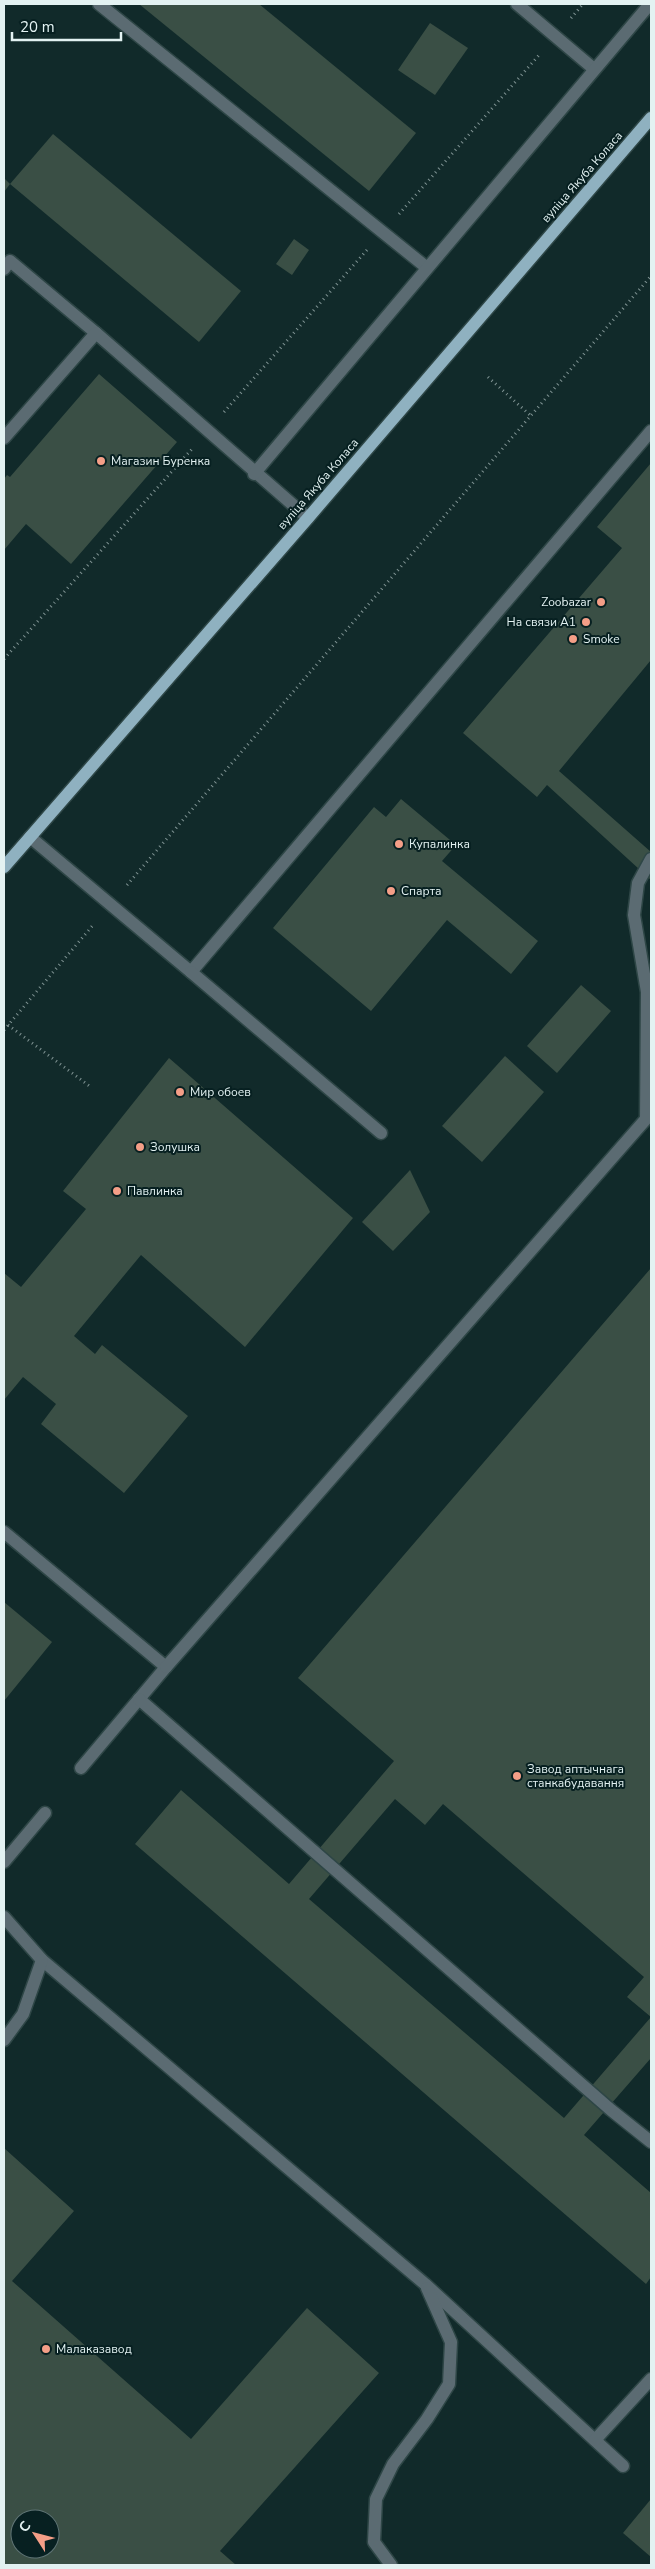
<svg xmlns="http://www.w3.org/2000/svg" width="655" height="2569" viewBox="0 0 655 2569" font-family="'Nunito Sans',sans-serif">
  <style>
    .building { fill: #3a4f45; fill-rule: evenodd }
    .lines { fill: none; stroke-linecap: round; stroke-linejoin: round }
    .minor-casing { stroke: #2e4646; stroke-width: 15 }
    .major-casing { stroke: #2e4646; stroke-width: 15 }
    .path { stroke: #809494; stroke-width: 3; stroke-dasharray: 1 4; stroke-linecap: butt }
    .minor { stroke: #5b6b72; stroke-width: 12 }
    .major { stroke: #8fb1c0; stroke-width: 12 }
    .poi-dot { fill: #f49e87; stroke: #072021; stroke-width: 2 }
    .labels { text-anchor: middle; stroke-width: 4; stroke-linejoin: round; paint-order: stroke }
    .street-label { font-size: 12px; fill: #e3f2f2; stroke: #072021 }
    .poi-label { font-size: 12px; fill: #e3f2f2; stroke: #072021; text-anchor: start }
  </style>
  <rect width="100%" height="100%" fill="#112a2a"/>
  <!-- building -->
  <g class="building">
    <path d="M139,4h120l157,129 -47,58z"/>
    <path d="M430,23l38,25 -33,47 -37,-25z"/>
    <path d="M53,134l188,157 -42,51 -189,-158z"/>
    <path d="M4,178l6,6 -6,8z"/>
    <path d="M294,239l15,11 -17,25 -16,-11z"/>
    <path d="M99,374l78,68 -106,122 -45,-40 -22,26v-71l3,-4 3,2z"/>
    <path d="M651,463v197l-92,111 92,81v28l-104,-95 -10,12 -74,-64 159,-185 -25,-21z"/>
    <path d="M401,799l55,46 -14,16 96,80 -27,33 -64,-54 -76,91 -98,-83 101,-121 12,10z"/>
    <path d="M581,985l30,26 -54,62 -30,-27z"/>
    <path d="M505,1056l39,36 -62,70 -40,-36z"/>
    <path d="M169,1058l184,160 -108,129 -104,-92 -67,81 21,18 7,-9 86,71 -64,77 -83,-69 15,-20 -33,-27 -19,23v-127l17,14 65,-78 -23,-18z"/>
    <path d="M410,1170l20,42 -37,39 -31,-29z"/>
    <path d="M651,1268v790l-67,77 67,58v84l-5,7 -511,-440 46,-54 108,94 105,-123 -96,-83zM395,1799l30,26 18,-21 201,173 -17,20 24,20 -87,101 -255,-219z"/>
    <path d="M4,1602l48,40 -48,59z"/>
    <path d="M4,2148l70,63 -62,70 179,158 116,-131 72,65 -159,178 16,14h-232zM20,2519h30v30h-30z"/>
    <path d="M651,2499v58l-28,-24z"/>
  </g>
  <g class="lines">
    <!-- minor casing -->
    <g class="minor-casing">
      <g id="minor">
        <path d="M99,4l327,263"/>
        <path d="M517,4l77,65"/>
        <path d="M4,269l6,-8 86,72"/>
        <path d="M4,438l92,-105 212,185"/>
        <path d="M254,474l396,-470"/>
        <path d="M30,837l161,135 460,-541"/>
        <path d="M191,972l190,161"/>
        <path d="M4,1532l162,135 -85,101"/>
        <path d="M166,1667l480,-548 1,-127 -13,-77 4,-32 13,-24"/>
        <path d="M139,1699l472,411 40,32"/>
        <path d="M4,1862l41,-49"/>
        <path d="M4,1917l38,43 383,324 198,182"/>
        <path d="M4,2040l19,-26 19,-54"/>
        <path d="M595,2440l56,-61"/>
        <path d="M391,2565l-17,-23 2,-43 17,-35 34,-45 22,-35 2,-42 -24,-54"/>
      </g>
    </g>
    <!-- major casing -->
    <g class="major-casing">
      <path id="major" d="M4,867l304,-349 343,-400"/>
    </g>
    <!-- path -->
    <g class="path">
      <path d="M571,18l12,-14"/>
      <path d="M399,214l140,-159"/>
      <path d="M488,377l43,39"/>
      <path d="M224,412l143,-162"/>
      <path d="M4,659l188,-210"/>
      <path d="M127,885l524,-609"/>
      <path d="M8,1025l84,63"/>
      <path d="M4,1030l90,-106"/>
    </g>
    <!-- minor -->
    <use href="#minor" class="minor"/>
    <!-- major -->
    <use href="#major" class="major"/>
  </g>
  <!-- markers -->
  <g class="poi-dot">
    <circle cx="101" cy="461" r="5"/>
    <circle cx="601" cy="602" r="5"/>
    <circle cx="586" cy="622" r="5"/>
    <circle cx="573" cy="639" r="5"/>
    <circle cx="399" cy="844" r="5"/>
    <circle cx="391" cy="891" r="5"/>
    <circle cx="180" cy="1092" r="5"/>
    <circle cx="140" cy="1147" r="5"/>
    <circle cx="117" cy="1191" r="5"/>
    <circle cx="517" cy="1776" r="5"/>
    <circle cx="46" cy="2349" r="5"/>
  </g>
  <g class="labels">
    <!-- street labels -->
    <g class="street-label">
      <text transform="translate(582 177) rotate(-49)" y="4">вуліца Якуба Коласа</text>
      <text transform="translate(318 484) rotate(-49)" y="4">вуліца Якуба Коласа</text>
    </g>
    <!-- poi labels -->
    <g class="poi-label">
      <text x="111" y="465">Магазин Буренка</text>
      <text x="591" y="606" text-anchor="end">Zoobazar</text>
      <text x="576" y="626" text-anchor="end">На связи А1</text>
      <text x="583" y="643">Smoke</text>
      <text x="409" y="848">Купалинка</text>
      <text x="401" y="895">Спарта</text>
      <text x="190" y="1096">Мир обоев</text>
      <text x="150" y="1151">Золушка</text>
      <text x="127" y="1195">Павлинка</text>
      <text x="527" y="1773">Завод аптычнага<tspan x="527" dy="14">станкабудавання</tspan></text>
      <text x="56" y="2353">Малаказавод</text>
    </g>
  </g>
  <!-- border -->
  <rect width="655" height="2569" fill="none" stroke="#e3f2f2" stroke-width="10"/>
  <!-- north arrow -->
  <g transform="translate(35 2534) rotate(306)"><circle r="24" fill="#072021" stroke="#5f7475"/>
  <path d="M0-4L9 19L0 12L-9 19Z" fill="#f49e87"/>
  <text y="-8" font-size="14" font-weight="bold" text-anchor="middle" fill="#e3f2f2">С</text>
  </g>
  <!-- scale -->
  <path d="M12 32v8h109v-8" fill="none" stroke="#e3f2f2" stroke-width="2.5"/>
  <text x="20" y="32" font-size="15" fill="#e3f2f2" stroke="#072021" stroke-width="4" paint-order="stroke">20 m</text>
</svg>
